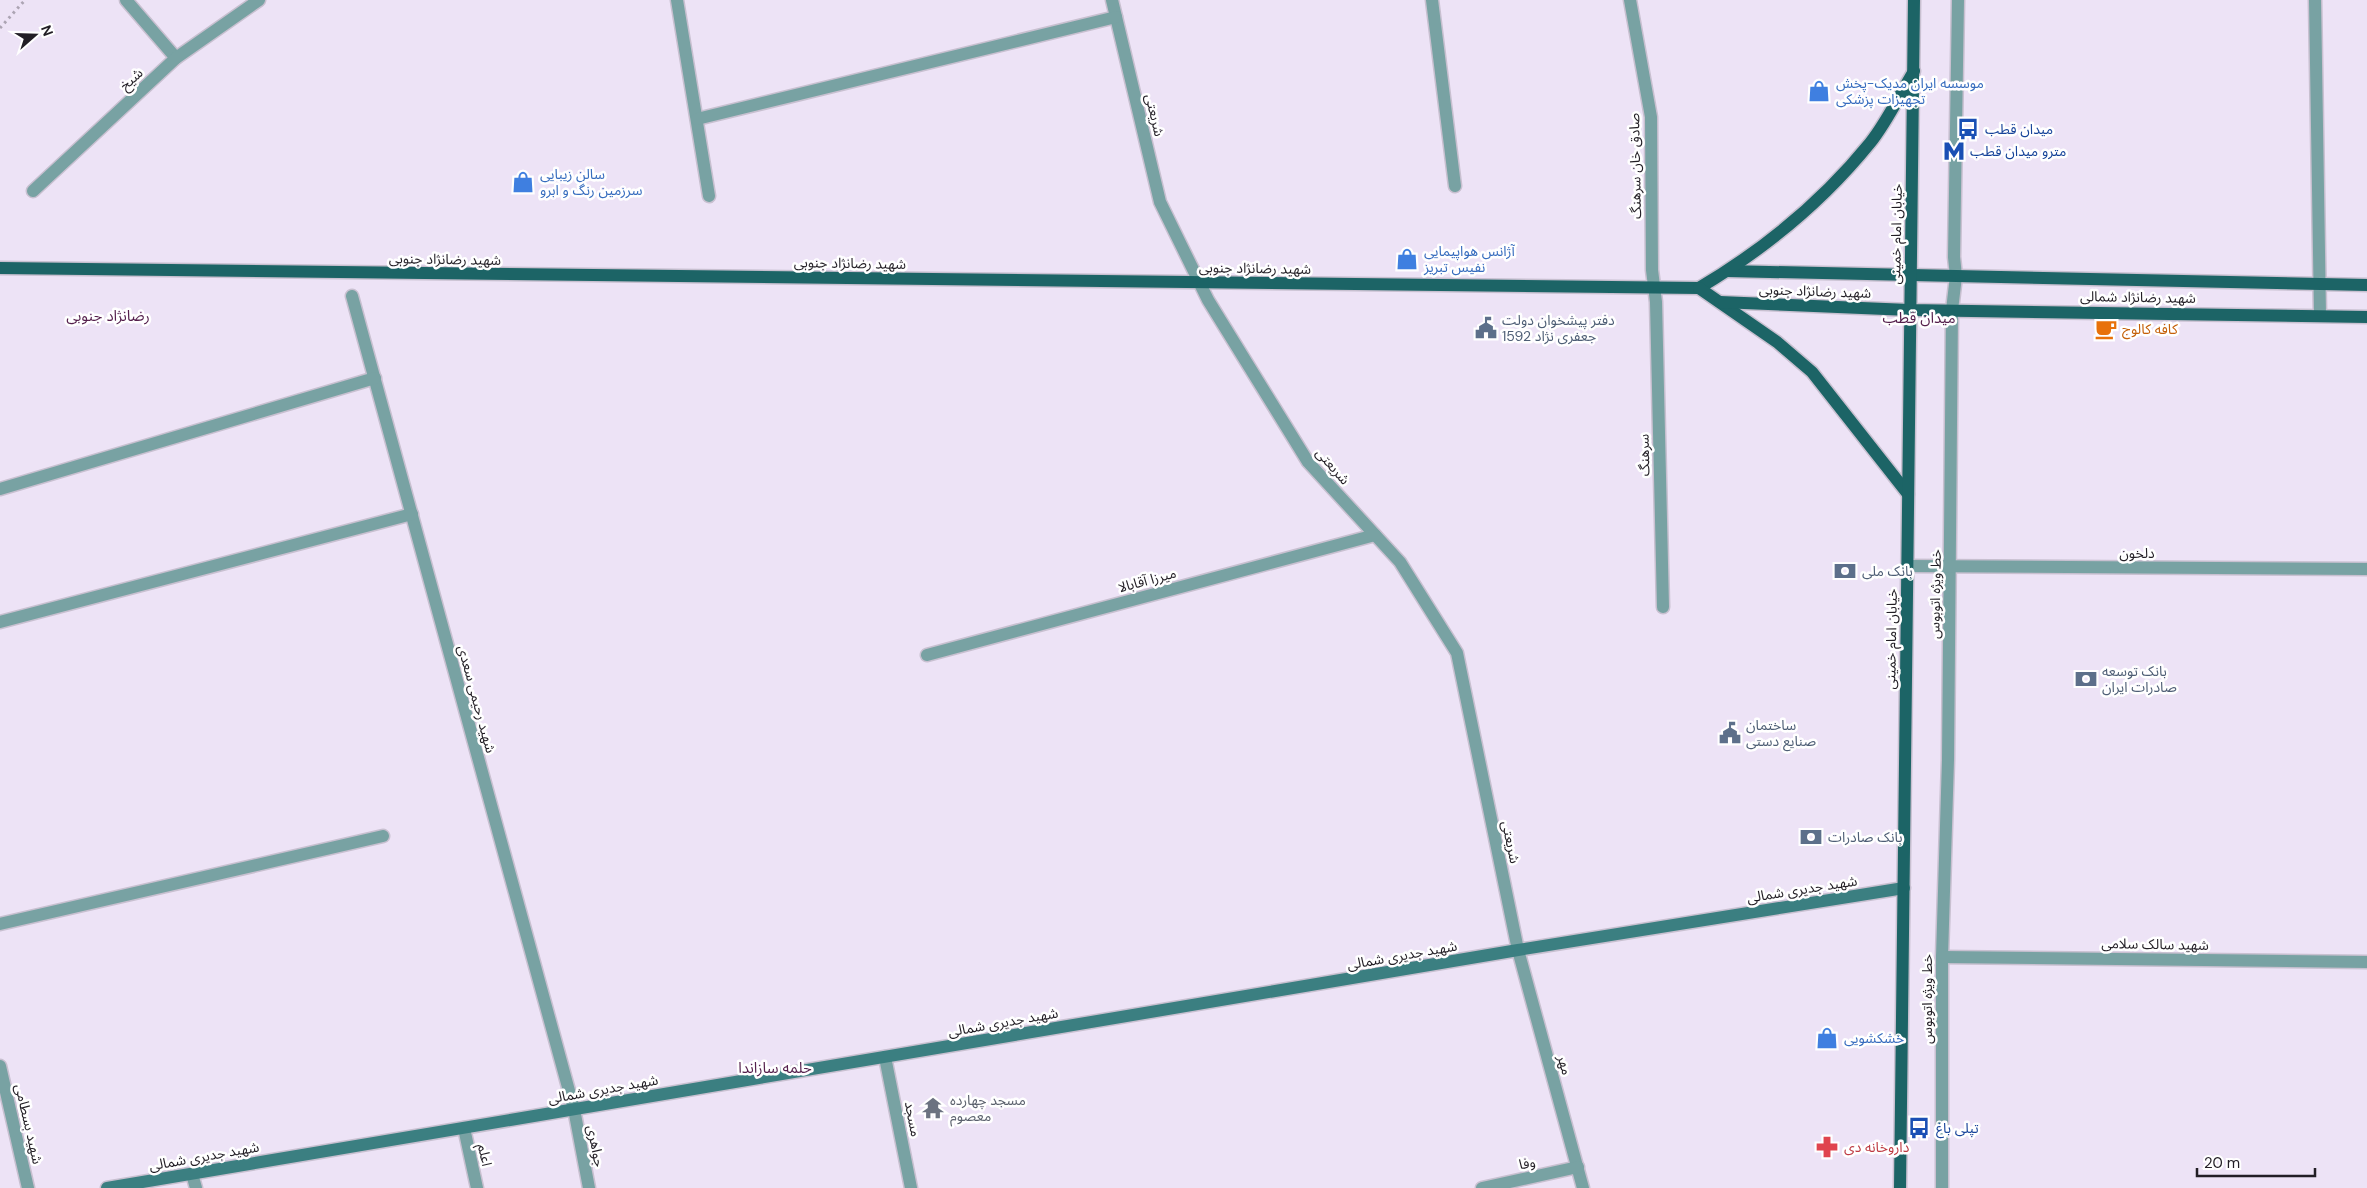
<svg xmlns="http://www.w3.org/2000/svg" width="2367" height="1188" viewBox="0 0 2367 1188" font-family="'DM Sans','Noto Sans Arabic',sans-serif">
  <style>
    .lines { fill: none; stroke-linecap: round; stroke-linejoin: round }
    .lane-casing { stroke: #c8c0d0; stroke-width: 15 }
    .street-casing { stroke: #c8c0d0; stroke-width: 15 }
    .secondary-casing { stroke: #c8c0d0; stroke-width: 15 }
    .primary-casing { stroke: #c8c0d0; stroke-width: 15 }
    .path { stroke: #aca4b3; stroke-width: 3; stroke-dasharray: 2.5 4; stroke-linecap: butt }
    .lane { stroke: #78a2a3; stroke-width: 12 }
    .street { stroke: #78a2a3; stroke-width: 12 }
    .secondary { stroke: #3b7f81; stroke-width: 12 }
    .primary { stroke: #1c6466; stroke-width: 12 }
    .labels { text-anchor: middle; stroke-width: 5; stroke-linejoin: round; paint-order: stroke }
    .street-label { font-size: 14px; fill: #221e25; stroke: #fff }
    .shop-label { font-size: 14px; fill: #366cbe; stroke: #fff; text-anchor: start }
    .transit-label { font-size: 14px; fill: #164399; stroke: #fff; text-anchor: start }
    .service-label { font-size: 14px; fill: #4e5e75; stroke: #fff; text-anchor: start }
    .food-label { font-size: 14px; fill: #c56008; stroke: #fff; text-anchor: start }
    .worship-label { font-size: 14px; fill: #5b616d; stroke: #fff; text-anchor: start }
    .health-label { font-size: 14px; fill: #be3a42; stroke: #fff; text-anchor: start }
    .neighbourhood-label { font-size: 15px; fill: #541f4c; stroke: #fff }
  </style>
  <rect width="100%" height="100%" fill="#ede3f6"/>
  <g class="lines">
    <!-- lane casing -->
    <g class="lane-casing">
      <g id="lane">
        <path d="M677,0l32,196"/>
        <path d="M1942,1188v-231l6,-197 4,-450 4,-34 -2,-19 4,-257"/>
      </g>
    </g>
    <!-- street casing -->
    <g class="street-casing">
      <g id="street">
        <path d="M126,0l50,58"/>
        <path d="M1112,0l48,202 48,98 100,162 92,100 57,91 61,297 65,238"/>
        <path d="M1432,0l23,186"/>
        <path d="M1630,0l21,117 1,153 4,32 7,305"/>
        <path d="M2315,0l5,315"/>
        <path d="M697,119l419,-102"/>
        <path d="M33,191l143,-133 83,-58"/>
        <path d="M352,296l222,813 15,79"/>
        <path d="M0,489l375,-111"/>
        <path d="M1907,566l460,3"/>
        <path d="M0,622l412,-108"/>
        <path d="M927,655l448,-120"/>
        <path d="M0,924l383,-88"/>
        <path d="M1942,957l425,5"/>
        <path d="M885,1057l26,131"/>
        <path d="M0,1066l28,122"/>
        <path d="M464,1128l13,60"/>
        <path d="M192,1174l4,14"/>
        <path d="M1482,1188l96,-21"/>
      </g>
    </g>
    <!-- secondary casing -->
    <g class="secondary-casing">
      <path id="secondary" d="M107,1188l1411,-238 386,-62"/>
    </g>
    <!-- primary casing -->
    <g class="primary-casing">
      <g id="primary">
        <path d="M0,268l1699,20"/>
        <path d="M1727,271l640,14"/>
        <path d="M1699,288c64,-38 124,-87 171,-145 17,-21 30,-49 44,-72"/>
        <path d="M1699,288l78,54 35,30 96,122"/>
        <path d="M1720,302l189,8 458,7"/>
        <path d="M1900,1188l14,-1188"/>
      </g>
    </g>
    <!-- path -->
    <path class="path" d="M0,28l25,-28"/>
    <!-- lane -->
    <use href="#lane" class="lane"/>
    <!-- street -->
    <use href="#street" class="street"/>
    <!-- secondary -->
    <use href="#secondary" class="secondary"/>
    <!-- primary -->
    <use href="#primary" class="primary"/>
  </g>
  <!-- icons -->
  <defs>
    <g id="shop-bare" transform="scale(1.725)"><path d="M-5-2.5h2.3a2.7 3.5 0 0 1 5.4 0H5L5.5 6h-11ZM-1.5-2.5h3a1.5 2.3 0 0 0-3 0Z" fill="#3f7fe0" stroke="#fff" stroke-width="2.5" paint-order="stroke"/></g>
    <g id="bus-bare" transform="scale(1.725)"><path d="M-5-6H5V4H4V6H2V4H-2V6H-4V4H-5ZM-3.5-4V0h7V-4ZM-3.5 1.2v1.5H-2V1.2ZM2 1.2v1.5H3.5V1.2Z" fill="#1a4fb4" stroke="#fff" stroke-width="2.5" paint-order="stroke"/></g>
    <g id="metro-bare" transform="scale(1.725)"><path d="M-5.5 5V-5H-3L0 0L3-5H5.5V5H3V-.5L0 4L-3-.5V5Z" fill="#1a4fb4" stroke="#fff" stroke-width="2.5" paint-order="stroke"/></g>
    <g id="civic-bare" transform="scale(1.725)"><path d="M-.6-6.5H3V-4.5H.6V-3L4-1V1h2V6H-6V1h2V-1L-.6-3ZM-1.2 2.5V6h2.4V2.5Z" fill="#5c6f8a" stroke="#fff" stroke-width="2.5" paint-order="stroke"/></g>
    <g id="cafe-bare" transform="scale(1.725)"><path d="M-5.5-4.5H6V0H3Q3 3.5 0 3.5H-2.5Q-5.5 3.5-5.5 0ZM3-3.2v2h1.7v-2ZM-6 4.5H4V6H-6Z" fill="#e8710a" stroke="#fff" stroke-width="2.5" paint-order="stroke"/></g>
    <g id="bank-bare" transform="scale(1.725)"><path d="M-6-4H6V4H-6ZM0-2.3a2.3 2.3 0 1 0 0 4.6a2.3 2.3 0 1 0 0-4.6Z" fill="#5c6f8a" stroke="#fff" stroke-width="2.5" paint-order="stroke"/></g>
    <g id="temple-bare" transform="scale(1.725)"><path d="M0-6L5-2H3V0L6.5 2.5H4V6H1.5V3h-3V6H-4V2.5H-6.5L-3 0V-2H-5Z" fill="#6b7280" stroke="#fff" stroke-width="2.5" paint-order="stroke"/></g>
    <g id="pharmacy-bare" transform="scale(1.725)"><path d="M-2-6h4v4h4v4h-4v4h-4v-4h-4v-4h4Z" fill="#e0444e" stroke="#fff" stroke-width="2.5" paint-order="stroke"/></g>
  </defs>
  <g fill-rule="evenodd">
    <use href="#shop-bare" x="1819" y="91"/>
    <use href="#bus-bare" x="1968" y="129"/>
    <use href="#metro-bare" x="1954" y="151"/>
    <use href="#shop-bare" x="523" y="182"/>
    <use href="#shop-bare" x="1407" y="259"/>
    <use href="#civic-bare" x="1486" y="328"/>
    <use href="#cafe-bare" x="2106" y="329"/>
    <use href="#bank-bare" x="1845" y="571"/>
    <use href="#bank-bare" x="2086" y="679"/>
    <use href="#civic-bare" x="1730" y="733"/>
    <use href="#bank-bare" x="1811" y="837"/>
    <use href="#shop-bare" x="1827" y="1038"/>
    <use href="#temple-bare" x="933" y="1108"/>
    <use href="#bus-bare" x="1919" y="1128"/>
    <use href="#pharmacy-bare" x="1827" y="1147"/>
  </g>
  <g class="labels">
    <!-- street labels -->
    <g class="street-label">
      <text transform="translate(131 79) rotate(-43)" y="5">شیخ</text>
      <text transform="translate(1155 115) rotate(77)" y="5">شریعتی</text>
      <text transform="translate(1635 166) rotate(-91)" y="5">صادق خان سرهنگ</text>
      <text transform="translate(1896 234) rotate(-89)" y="5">خیابان امام خمینی</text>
      <text transform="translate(445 259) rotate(1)" y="5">شهید رضانژاد جنوبی</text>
      <text transform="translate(850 263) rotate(1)" y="5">شهید رضانژاد جنوبی</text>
      <text transform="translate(1255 268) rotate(1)" y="5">شهید رضانژاد جنوبی</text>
      <text transform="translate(1815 291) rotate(2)" y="5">شهید رضانژاد جنوبی</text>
      <text transform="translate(2138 297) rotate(1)" y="5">شهید رضانژاد شمالی</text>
      <text transform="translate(1644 455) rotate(-91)" y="5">سرهنگ</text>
      <text transform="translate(1333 466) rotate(49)" y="5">شریعتی</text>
      <text x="2137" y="558">دلخون</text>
      <text transform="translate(1147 580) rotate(-15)" y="5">میرزا آقابالا</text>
      <text transform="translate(1935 594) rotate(-89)" y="5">خط ویژه اتوبوس</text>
      <text transform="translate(1891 639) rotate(-89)" y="5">خیابان امام خمینی</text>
      <text transform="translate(477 699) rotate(75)" y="5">شهید رحیمی سعدی</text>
      <text transform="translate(1511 842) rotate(78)" y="5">شریعتی</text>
      <text transform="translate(1802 889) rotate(-9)" y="5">شهید جدیری شمالی</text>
      <text transform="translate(2155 944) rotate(1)" y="5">شهید سالک سلامی</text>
      <text transform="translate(1402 955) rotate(-10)" y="5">شهید جدیری شمالی</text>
      <text transform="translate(1927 999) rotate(-90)" y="5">خط ویژه اتوبوس</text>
      <text transform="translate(1003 1022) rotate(-10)" y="5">شهید جدیری شمالی</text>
      <text transform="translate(1565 1065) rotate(75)" y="5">مهر</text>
      <text transform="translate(603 1089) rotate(-10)" y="5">شهید جدیری شمالی</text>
      <text transform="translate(913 1119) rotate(79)" y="5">مسجد</text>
      <text transform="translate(29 1124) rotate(77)" y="5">شهید بسطامی</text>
      <text transform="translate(596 1146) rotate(79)" y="5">جواهری</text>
      <text transform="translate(485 1155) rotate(78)" y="5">اعلم</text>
      <text transform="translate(204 1156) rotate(-10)" y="5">شهید جدیری شمالی</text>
      <text transform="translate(1527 1163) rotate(-12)" y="5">وفا</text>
    </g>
    <!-- shop labels -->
    <g class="shop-label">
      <text x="1836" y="88">موسسه ایران مدیک-پخش<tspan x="1836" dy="16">تجهیزات پزشکی</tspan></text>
      <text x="540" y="179">سالن زیبایی<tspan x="540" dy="16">سرزمین رنگ و ابرو</tspan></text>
      <text x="1424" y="256">آژانس هواپیمایی<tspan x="1424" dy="16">نفیس تبریز</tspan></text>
      <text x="1844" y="1043">خشکشویی</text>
    </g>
    <!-- transit labels -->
    <g class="transit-label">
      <text x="1985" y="134">میدان قطب</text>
      <text x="1970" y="156">مترو میدان قطب</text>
      <text x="1936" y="1133">تپلی باغ</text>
    </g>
    <!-- service labels -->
    <g class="service-label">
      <text x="1502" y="325">دفتر پیشخوان دولت<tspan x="1502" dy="16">1592 جعفری نژاد</tspan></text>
      <text x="1862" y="576">بانک ملی</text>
      <text x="2102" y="676">بانک توسعه<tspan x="2102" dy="16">صادرات ایران</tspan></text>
      <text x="1746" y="730">ساختمان<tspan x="1746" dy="16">صنایع دستی</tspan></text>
      <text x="1828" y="842">بانک صادرات</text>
    </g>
    <!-- food labels -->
    <g class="food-label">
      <text x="2122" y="334">کافه کالوج</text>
    </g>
    <!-- worship labels -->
    <g class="worship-label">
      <text x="950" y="1105">مسجد چهارده<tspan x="950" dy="16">معصوم</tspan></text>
    </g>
    <!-- health labels -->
    <g class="health-label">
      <text x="1844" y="1152">داروخانه دی</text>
    </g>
    <!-- neighbourhood labels -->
    <g class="neighbourhood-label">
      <text x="108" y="321">رضانژاد جنوبی</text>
      <text x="1919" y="323">میدان قطب</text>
      <text x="775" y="1073">حلمه سازاندا</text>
    </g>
  </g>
  <!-- north arrow -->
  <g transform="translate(35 35) rotate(70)" stroke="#ffffff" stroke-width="4" paint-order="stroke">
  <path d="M0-4L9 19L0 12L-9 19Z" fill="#221e25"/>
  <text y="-8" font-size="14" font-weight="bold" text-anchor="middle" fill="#221e25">N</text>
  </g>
  <!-- scale -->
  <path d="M2197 1168v8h118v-8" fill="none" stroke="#221e25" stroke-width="2.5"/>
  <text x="2204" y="1168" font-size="15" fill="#221e25" stroke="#ffffff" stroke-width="4" paint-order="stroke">20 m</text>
</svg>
